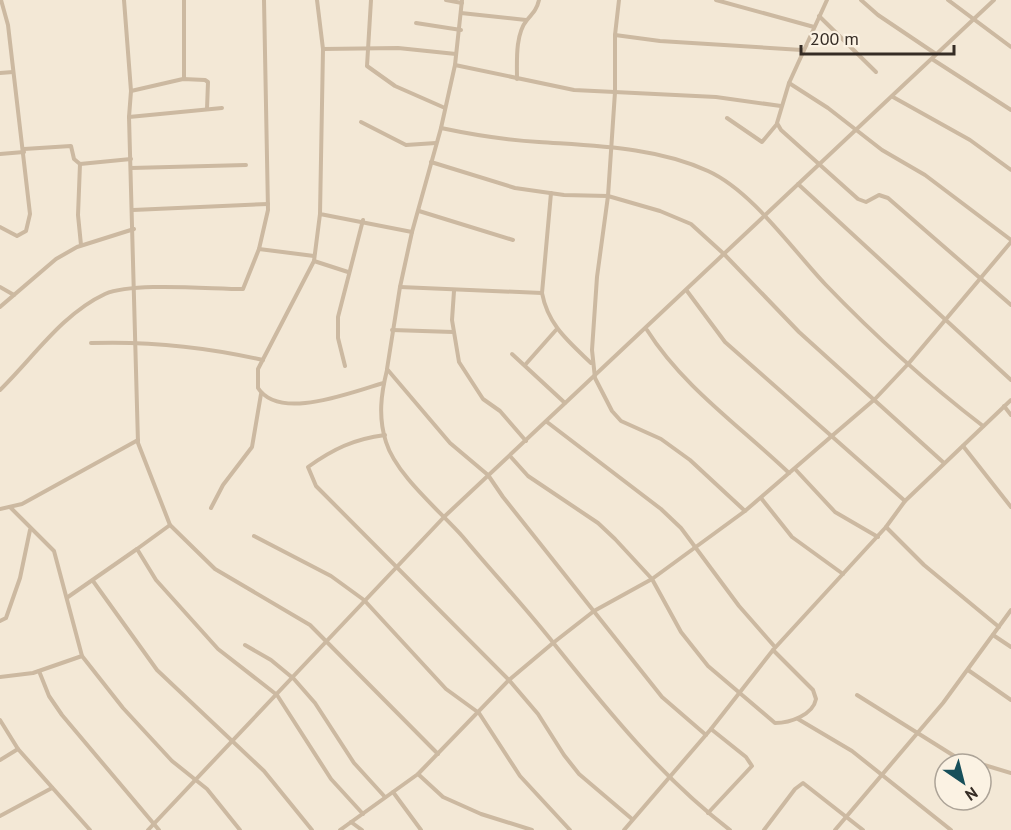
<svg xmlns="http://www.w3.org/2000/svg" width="1011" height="830" viewBox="0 0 1011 830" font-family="'PT Sans',sans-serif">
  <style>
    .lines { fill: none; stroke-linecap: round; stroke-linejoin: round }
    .minor { stroke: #ccb9a1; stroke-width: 4 }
  </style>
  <rect width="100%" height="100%" fill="#f3e8d6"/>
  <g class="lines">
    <!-- minor -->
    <g class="minor">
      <path d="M124,0l7,91 -2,26 9,326 32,82 45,44 95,56 128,129"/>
      <path d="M317,0l6,49 -3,165 92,18"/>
      <path d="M371,0l-4,66 28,20 50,22"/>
      <path d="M446,0l16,3"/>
      <path d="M462,0l-7,65 -14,63 -29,104 -12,55 -13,82 63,74 38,32 15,22 159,200 44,38"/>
      <path d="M619,0l-4,35v57l-7,104 -11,81 -5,73 3,28 17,33 9,10 40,18 29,21 55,51"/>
      <path d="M716,0l98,27"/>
      <path d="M827,0l-38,83 -12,40 4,7 77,69 8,3 13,-7 9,3 123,107"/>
      <path d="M861,0l17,15 58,39"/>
      <path d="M948,0l63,47"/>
      <path d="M461,13l65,7"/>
      <path d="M819,16l57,56"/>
      <path d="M416,23l45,7"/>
      <path d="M615,35l45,6 142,9"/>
      <path d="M323,49l75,-1 58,6"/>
      <path d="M932,59l79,51"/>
      <path d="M455,65l119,25 142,7 65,9"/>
      <path d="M0,73l13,-1"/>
      <path d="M184,79v-79"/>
      <path d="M517,79c0,-17 -2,-45 10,-59 6,-7 10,-11 12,-20"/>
      <path d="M789,83l39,25 54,42 43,25 86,65"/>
      <path d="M131,91l52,-12 22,1 3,2 -1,27"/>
      <path d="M893,97l77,43 41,30"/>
      <path d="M129,117l93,-9"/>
      <path d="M727,118l35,24 15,-18"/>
      <path d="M361,122l45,23 30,-2"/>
      <path d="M441,128c33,7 65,12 98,14 57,4 117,5 169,29 44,20 84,78 117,113 49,51 102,99 158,142"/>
      <path d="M24,149l47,-3 3,13 6,5 51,-5"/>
      <path d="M0,154l24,-2"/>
      <path d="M431,162l84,26 49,7 44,1 52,15 31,13 34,31 74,77 145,131"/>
      <path d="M80,164l-2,51 3,30"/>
      <path d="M131,168l115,-3"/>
      <path d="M798,184l213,196"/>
      <path d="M133,210l135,-6"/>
      <path d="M419,211l94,29"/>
      <path d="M320,214l-6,47 -56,108v19c22,34 95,3 126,-5"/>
      <path d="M0,227l17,9 9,-5 4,-17 -22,-189 -7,-25"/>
      <path d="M259,249l55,7"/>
      <path d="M314,261l34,11"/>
      <path d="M0,287l14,8"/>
      <path d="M400,287l142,6c6,32 26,48 49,70"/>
      <path d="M454,291l-2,29 7,42 24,37 17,12 26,30"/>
      <path d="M687,291l38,51 180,159"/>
      <path d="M542,293l9,-100"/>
      <path d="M0,307l56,-48 21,-12 57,-18"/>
      <path d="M392,330l61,2"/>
      <path d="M647,330c36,57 94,97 142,143"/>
      <path d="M91,343c58,-2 115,4 172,17"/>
      <path d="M512,354l53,49"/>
      <path d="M525,365l31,-35"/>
      <path d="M345,366l-7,-28v-21l25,-97"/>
      <path d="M387,370c-6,24 -9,47 -1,72 10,33 54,69 77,95 30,36 63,71 92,108 53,66 107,133 175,185"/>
      <path d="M0,390c33,-32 62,-76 105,-96 29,-12 104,-5 138,-5l16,-40 9,-39 -4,-210"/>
      <path d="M1004,406l7,9"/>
      <path d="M547,422l114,87 20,19 58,78 36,41"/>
      <path d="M385,435c-31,4 -52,14 -77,32l8,19 193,194 29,34 26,41 15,19 53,45"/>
      <path d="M963,446l48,61"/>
      <path d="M510,456l18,20 70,47 17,16 37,40 29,53 27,34 67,57c15,0 38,-8 41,-24l-3,-9 -40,-40"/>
      <path d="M795,469l40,43 43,25"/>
      <path d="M761,498l31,39 51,37"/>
      <path d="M211,508l12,-23 29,-38 9,-53"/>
      <path d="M0,509l22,-5 116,-64"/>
      <path d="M170,525l-33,24 19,31 62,69 59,46 54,84 32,35"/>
      <path d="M886,527l38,38 75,62"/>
      <path d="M254,536l77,40 33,24 82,89 33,24 41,63 50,54"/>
      <path d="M93,581l64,89 107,101 48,59"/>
      <path d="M68,597l69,-48"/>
      <path d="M0,621l6,-3 14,-40 10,-48"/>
      <path d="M993,635l18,12"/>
      <path d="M245,645l26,15 23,19 21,24 39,60 31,34"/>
      <path d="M82,656l41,52 49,53 35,28 33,41"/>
      <path d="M968,670l43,30"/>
      <path d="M39,671l10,25 13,19 97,115"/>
      <path d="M0,677l33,-4 49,-17 -28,-105 -44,-44"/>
      <path d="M857,695l102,64 21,5"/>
      <path d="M798,719l54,32 99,79"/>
      <path d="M0,720l18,29 72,81"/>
      <path d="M0,760l18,-11"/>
      <path d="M981,764l30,9"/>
      <path d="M418,774l25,23 38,17 51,16"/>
      <path d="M393,792l28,38"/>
      <path d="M708,813l44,-47 -6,-9 -35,-28"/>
      <path d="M0,816l52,-28"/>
      <path d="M351,822l11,8"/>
      <path d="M148,830l297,-314 549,-516"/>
      <path d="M340,830l78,-56 91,-94 44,-37 41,-32 58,-32 93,-68 88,-76 42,-36 34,-36 102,-121"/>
      <path d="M624,830l87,-101 62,-79 113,-123 19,-26 106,-101"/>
      <path d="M764,830l31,-41 8,-6 60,47"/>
      <path d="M835,830l108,-127 68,-93"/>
    </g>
  </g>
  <!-- north arrow -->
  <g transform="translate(963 782) rotate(145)"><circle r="28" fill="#fbf2e3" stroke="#aca397" stroke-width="1.5"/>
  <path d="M0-4.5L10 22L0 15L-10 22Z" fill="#174f5a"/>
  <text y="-9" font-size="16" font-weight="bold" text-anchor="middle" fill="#352c25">N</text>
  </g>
  <!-- scale -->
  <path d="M801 45v9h153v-9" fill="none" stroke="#352c25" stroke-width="3"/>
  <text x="810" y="45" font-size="18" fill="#352c25" stroke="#fbf2e3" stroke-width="4.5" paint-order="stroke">200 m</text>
</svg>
